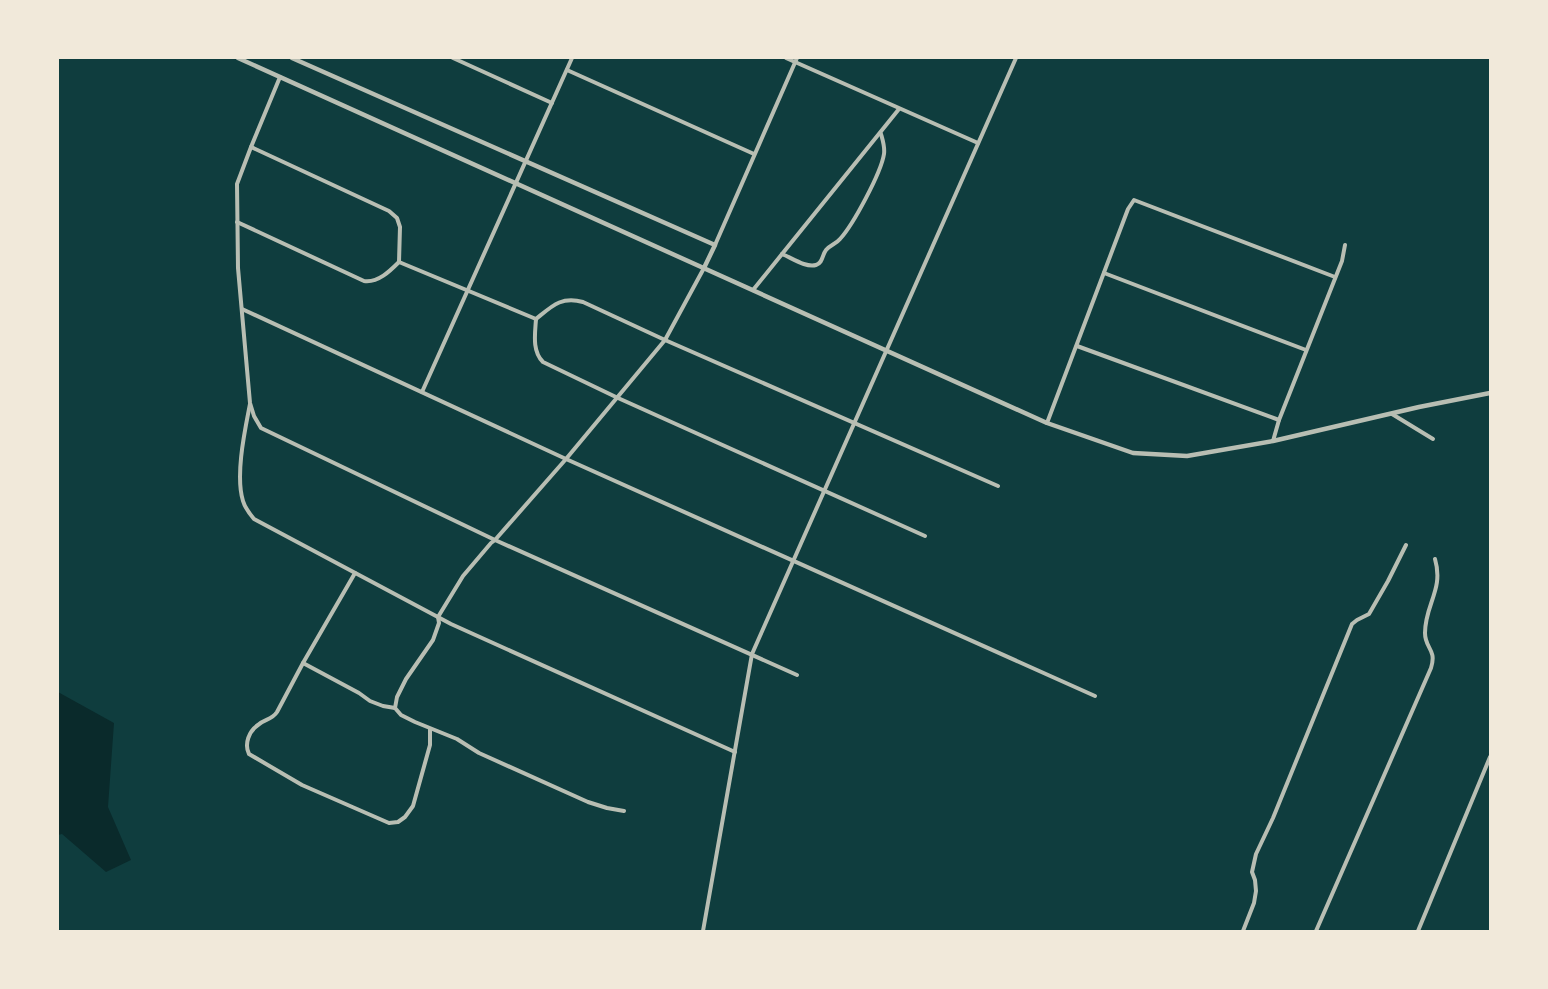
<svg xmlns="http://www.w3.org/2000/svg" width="1548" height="989" viewBox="0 0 1548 989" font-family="'Exo 2',sans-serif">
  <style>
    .water { fill: #0a2a2b }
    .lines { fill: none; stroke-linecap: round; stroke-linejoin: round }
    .minor { stroke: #b8beb3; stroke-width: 4 }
    .tertiary { stroke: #b8beb3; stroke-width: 4.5 }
  </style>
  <rect width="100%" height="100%" fill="#0f3d3e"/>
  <!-- water -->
  <path class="water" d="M58,692l56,31 -6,84 23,53 -25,12 -44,-38 -4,1z"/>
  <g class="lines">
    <!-- minor -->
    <g class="minor">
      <path d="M453,58l99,45"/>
      <path d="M786,58l192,85"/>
      <path d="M567,70l187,84"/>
      <path d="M280,77l-29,70 -14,37 1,84 12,135 4,13 7,12 234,112 302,135"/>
      <path d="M251,147l138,64 8,7 3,9 -1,35"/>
      <path d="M237,222l127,59c14,2 26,-10 35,-19"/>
      <path d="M715,245l82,-187"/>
      <path d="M782,254c10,4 24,14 34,11 7,-2 6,-10 10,-15 4,-5 10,-6 14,-11 13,-14 41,-66 44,-85 1,-7 -1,-13 -3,-20"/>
      <path d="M399,262l137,57"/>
      <path d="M1104,273l202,77"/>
      <path d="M753,290l146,-181"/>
      <path d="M242,309l324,150 529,237"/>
      <path d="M536,319c16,-13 25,-23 47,-17l82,38 333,146"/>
      <path d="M536,319c-1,15 -4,32 7,43l75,36 307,138"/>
      <path d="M1077,346l202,74"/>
      <path d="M422,392l150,-334"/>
      <path d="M250,404c-5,26 -15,71 -7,97 2,7 6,12 11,18l197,105 284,128"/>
      <path d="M1392,414l41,25"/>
      <path d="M1047,423l81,-214 6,-9 201,77"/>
      <path d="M1273,441l6,-21 63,-159 3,-16"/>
      <path d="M355,573l-52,90 -26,49c-5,8 -13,7 -19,13 -9,6 -14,19 -9,29l53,31 87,38 9,-1 7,-5 8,-11 17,-61v-16"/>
      <path d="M303,663l56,30 11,8 13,5 12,2 6,7 14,7 42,17 22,14 109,49 19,6 17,3"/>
      <path d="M395,708l2,-11 9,-18 27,-39 6,-17 -1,-6 25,-41 28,-33 4,-3 71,-81 99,-119 39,-72"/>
      <path d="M703,931l49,-277 264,-596"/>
      <path d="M1243,931l11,-28 2,-12 -1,-11 -3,-8 4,-18 17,-36 79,-194 5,-4 12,-6 19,-33 18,-36"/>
      <path d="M1316,931l115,-263c6,-19 -6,-19 -6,-35 0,-29 19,-43 10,-74"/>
      <path d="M1418,931l72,-174"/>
    </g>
    <!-- tertiary -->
    <g class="tertiary">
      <path d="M238,58l809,365 86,30 54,3 86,-15 146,-34 71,-14"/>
      <path d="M292,58l423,187 -11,23"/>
    </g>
  </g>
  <!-- border -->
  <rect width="1548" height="989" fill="none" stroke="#f1e9da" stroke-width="118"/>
</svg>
